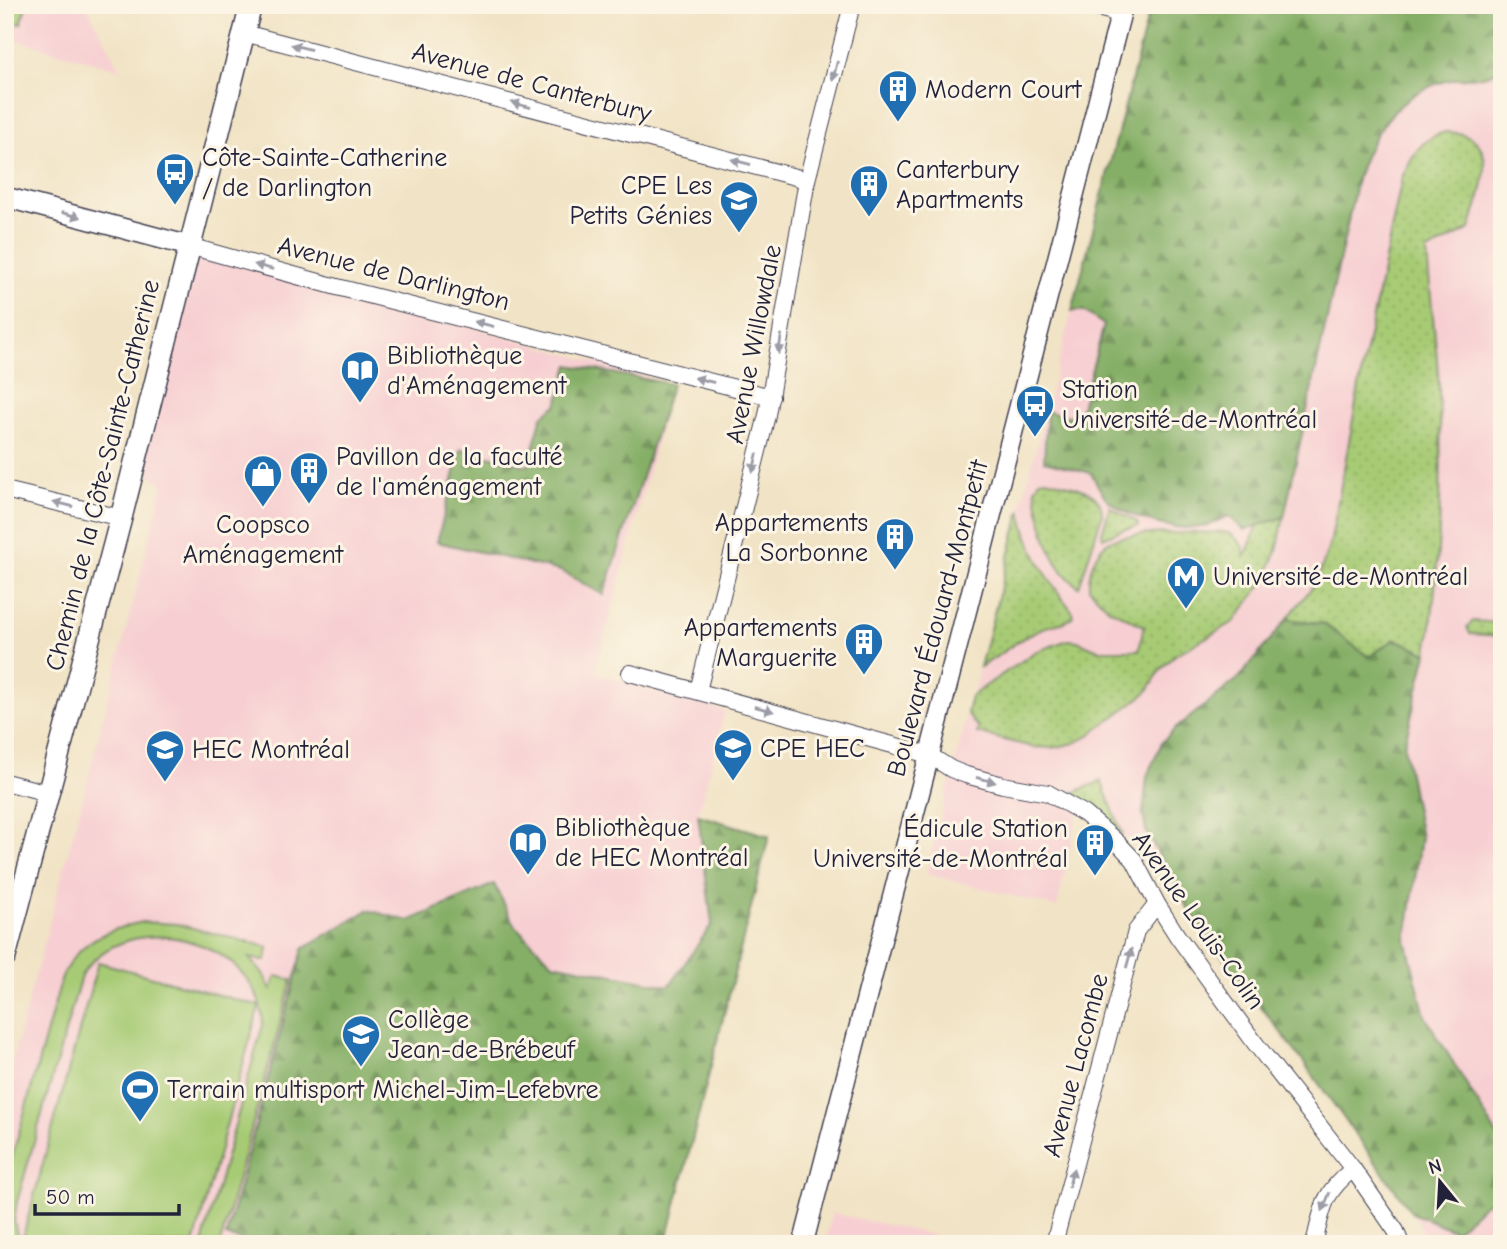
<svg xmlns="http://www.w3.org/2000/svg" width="1507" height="1249" viewBox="0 0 1507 1249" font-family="'Comic Neue',sans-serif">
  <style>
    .built { fill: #f7cfd2 }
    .grass { fill: url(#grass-dots); stroke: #647658; stroke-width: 2 }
    .forest { fill: url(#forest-firs); stroke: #546850; stroke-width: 2 }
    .pitch { fill: #a7cb74; stroke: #647658; stroke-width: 2 }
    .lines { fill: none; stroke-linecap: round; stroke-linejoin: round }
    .minor-casing { stroke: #413f50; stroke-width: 18 }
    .tertiary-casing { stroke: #413f50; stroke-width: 22 }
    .secondary-casing { stroke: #413f50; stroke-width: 24 }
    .minor { stroke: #fff; stroke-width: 16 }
    .tertiary { stroke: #fff; stroke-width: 19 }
    .secondary { stroke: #fff; stroke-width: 21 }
    .oneway { fill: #9c9ca7 }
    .labels { text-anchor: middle; stroke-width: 6; stroke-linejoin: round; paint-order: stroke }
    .street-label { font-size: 26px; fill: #22223b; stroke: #fcf5e5 }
    .poi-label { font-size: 26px; fill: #22223b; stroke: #fcf5e5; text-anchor: start }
  </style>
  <defs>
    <pattern id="grass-dots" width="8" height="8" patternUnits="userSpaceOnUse" patternTransform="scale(1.75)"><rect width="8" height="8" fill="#a7cb74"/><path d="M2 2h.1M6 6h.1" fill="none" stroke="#8fae65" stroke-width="1.8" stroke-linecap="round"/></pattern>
    <pattern id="forest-firs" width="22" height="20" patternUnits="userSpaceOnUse" patternTransform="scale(1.75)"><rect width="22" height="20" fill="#85af66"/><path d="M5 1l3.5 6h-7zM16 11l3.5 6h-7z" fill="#6c8e55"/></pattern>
  </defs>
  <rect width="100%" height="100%" fill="#fcf5e5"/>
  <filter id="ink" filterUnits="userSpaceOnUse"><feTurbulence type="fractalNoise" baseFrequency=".0143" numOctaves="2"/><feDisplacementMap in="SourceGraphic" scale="14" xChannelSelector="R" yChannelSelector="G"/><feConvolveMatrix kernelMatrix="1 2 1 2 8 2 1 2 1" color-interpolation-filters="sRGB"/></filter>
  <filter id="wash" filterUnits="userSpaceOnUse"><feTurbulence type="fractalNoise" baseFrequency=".00686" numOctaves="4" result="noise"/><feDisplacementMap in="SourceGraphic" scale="28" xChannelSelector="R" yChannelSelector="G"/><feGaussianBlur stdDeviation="1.57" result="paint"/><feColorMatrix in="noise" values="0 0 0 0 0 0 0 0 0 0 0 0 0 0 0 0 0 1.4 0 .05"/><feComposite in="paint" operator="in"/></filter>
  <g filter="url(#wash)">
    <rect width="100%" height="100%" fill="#f1e3c5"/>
    <!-- built -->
    <g class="built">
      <path d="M5,5h81l35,65 -116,-33z"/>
      <path d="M1151,5h351v1239h-75l-8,-22 -115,-159 -84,-110 -33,-46 -16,-30 -90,-79 -24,109 -131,-33z"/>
      <path d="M189,246l483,138 -77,289 130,38 -27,104 71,21 -103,408h-661v-156l80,-298 78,-305 -29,-23z"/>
      <path d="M832,1213l102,22 -2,9h-107z"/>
    </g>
    <!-- grass -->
    <g class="grass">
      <path d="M1445,132c62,0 36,60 25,97l-43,22c3,46 10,93 12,139 4,83 1,181 -12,263l-32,-14 -26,18 -45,-33 -37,-5 30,-38 14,-41 32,-175 39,-187c9,-21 19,-40 43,-46z"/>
      <path d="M1046,479c20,6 57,9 56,36l-23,72c-31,-21 -38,-64 -44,-98l5,-9z"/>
      <path d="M1110,507l27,15 2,4 -17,4 -19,8 -1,-5z"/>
      <path d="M1021,510c7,40 27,70 52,102v4c-6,8 -20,8 -30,12 -24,9 -41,27 -63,39z"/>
      <path d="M1284,517l-7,34 -14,32 -29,39 -59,33 -14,14 -14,23 -56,42 -16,9 -23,5 -20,-1 -55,-14 2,-6 -6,-5 -6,-9 4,-17 64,-44 33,-12 10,1 20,9h41l5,-24 -35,-17 -20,-21c-1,-16 6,-39 21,-47 17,-10 90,-8 113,-9 13,2 20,12 22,24l13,-31z"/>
      <path d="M1473,621l29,2v13l-32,-2 -3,-7z"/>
      <path d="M1101,781l22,54 -25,-23 -25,-15v-4z"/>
    </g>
    <!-- forest -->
    <g class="forest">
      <path d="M1151,5h351v61c-12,13 -29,11 -46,13 -52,8 -83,50 -98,96l-74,342 -40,13 -15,-14c-7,2 -13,6 -20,9 -29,9 -76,-5 -100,-24 -8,-7 -12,-18 -18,-28l-47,-12 3,-50c11,3 23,9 33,1l24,-87 -20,-14h-12z"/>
      <path d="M569,365l103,19 -68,211 -43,-24 -124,-29 24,-93 67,17 14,-50 15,-11z"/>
      <path d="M1287,619l37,5 45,33 26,-18 32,14 -23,93 17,92 -15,102 19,76 77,127v55l-18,6 -28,27 -44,-18 -108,-150 -102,-134 -15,-22 -41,-76 -3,-18 4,-37 15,-34 13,-13 64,-51z"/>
      <path d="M698,815l71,21 -103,408h-412l-28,-8 77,-287 65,-39 41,11 85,-37 21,42 38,37 116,23 43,-62z"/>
    </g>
    <!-- pitch -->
    <g class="pitch">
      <path d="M5,5h21l-5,19 -16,-4z"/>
      <path d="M143,922l34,2 91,23 -2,14 -17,-3 15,17 7,15 5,-14 16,4 -72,264h-18l61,-220c-3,-85 -138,-121 -182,-48l-64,226 -3,19 5,23h-14v-61l57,-206c16,-36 45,-48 81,-55z"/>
      <path d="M98,962l161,44 -65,238h-160l-12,-4z"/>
    </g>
  </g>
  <g filter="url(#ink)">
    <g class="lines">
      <!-- minor casing -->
      <g class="minor-casing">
        <g id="minor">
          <path d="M1085,5l36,9"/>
          <path d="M244,33l563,147"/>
          <path d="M189,246l148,41 434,110"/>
          <path d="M5,490l116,28"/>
          <path d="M630,673l299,82 22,14 15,6 37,10 45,8 37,21 32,28 17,18 23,44 21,33 77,106 98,126 43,62 5,13"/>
          <path d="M698,691l69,-276 40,-235 45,-175"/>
          <path d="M5,782l43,11"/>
          <path d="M1054,1244l82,-313 21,-27"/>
          <path d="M1314,1244c9,-37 8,-50 39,-75"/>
        </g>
      </g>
      <!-- tertiary casing -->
      <g class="tertiary-casing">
        <g id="tertiary">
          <path d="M5,197l184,49"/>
          <path d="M803,1244l320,-1239"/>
        </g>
      </g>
      <!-- secondary casing -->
      <g class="secondary-casing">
        <path id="secondary" d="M5,957l116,-439 130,-513"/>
      </g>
      <!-- minor -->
      <use href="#minor" class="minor"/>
      <!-- tertiary -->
      <use href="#tertiary" class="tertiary"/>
      <!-- secondary -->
      <use href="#secondary" class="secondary"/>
    </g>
    <!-- one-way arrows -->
    <defs><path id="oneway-solid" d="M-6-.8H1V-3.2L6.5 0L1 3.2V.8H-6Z" transform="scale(1.75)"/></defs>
    <g class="oneway">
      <use href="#oneway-solid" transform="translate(301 47) rotate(-166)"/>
      <use href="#oneway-solid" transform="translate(835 71) rotate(104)"/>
      <use href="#oneway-solid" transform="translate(521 105) rotate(-165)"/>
      <use href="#oneway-solid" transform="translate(741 162) rotate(-165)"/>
      <use href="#oneway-solid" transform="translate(71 215) rotate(15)"/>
      <use href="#oneway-solid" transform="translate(264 267) rotate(-165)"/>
      <use href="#oneway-solid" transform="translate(484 324) rotate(-166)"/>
      <use href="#oneway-solid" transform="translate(780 344) rotate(99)"/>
      <use href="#oneway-solid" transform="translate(704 380) rotate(-166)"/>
      <use href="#oneway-solid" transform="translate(755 463) rotate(104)"/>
      <use href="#oneway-solid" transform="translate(63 504) rotate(-166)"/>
      <use href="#oneway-solid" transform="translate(764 709) rotate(15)"/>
      <use href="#oneway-solid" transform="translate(986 780) rotate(15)"/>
      <use href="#oneway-solid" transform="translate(1129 958) rotate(-75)"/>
      <use href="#oneway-solid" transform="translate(1071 1178) rotate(-75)"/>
      <use href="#oneway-solid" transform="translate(1326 1202) rotate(111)"/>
    </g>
  </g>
  <!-- icons -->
  <defs>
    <g id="building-pin" transform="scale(2.0125)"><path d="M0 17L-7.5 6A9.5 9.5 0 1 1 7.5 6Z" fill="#1f6fb2" stroke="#fcf5e5"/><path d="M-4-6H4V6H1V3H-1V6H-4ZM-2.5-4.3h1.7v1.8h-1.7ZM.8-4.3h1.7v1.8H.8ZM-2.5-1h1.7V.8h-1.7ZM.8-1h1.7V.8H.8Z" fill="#fff"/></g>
    <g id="bus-pin" transform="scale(2.0125)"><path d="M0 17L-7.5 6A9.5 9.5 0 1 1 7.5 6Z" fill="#1f6fb2" stroke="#fcf5e5"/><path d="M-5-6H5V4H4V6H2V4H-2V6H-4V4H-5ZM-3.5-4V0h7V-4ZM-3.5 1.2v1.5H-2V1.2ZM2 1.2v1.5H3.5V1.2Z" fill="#fff"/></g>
    <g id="school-pin" transform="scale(2.0125)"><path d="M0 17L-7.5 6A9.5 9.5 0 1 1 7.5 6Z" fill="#1f6fb2" stroke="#fcf5e5"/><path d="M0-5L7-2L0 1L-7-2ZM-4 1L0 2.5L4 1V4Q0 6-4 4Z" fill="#fff"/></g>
    <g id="library-pin" transform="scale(2.0125)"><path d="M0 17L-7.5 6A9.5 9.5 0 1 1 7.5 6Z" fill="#1f6fb2" stroke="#fcf5e5"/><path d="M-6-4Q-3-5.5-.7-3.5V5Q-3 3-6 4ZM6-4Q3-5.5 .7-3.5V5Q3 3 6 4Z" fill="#fff"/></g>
    <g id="shop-pin" transform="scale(2.0125)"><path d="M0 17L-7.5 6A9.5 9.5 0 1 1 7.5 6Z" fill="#1f6fb2" stroke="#fcf5e5"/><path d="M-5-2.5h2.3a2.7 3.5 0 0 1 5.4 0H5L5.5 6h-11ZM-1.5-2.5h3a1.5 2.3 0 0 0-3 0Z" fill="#fff"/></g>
    <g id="metro-pin" transform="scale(2.0125)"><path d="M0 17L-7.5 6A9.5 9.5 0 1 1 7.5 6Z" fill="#1f6fb2" stroke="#fcf5e5"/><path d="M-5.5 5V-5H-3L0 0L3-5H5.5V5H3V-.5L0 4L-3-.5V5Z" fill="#fff"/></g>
    <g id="university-pin" transform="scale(2.0125)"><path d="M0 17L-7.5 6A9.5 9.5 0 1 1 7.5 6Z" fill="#1f6fb2" stroke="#fcf5e5"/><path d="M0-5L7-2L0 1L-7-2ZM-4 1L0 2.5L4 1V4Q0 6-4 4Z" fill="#fff"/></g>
    <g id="stadium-pin" transform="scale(2.0125)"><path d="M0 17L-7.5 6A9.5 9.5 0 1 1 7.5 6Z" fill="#1f6fb2" stroke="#fcf5e5"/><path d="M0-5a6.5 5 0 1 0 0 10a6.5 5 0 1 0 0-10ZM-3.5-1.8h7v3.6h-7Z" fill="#fff"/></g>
  </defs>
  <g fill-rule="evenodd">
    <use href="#building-pin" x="898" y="89"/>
    <use href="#bus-pin" x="175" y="172"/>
    <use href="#building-pin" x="869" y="184"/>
    <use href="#school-pin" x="739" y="200"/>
    <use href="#library-pin" x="360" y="370"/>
    <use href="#bus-pin" x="1035" y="404"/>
    <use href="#building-pin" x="309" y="471"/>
    <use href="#shop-pin" x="263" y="474"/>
    <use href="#building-pin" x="895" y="537"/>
    <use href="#metro-pin" x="1186" y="576"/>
    <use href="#building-pin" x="864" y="642"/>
    <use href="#school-pin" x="733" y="748"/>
    <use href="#university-pin" x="165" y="749"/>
    <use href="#library-pin" x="528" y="842"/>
    <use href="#building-pin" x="1095" y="843"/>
    <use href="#school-pin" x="361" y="1034"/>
    <use href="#stadium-pin" x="140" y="1089"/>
  </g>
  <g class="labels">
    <!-- street labels -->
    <g class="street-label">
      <text transform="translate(532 82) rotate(15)" y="9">Avenue de Canterbury</text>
      <text transform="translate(394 273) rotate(14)" y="9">Avenue de Darlington</text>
      <text transform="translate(753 344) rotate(-79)" y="9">Avenue Willowdale</text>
      <text transform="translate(102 475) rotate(-76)" y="9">Chemin de la Côte-Sainte-Catherine</text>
      <text transform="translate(937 618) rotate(-75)" y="9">Boulevard Édouard-Montpetit</text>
      <text transform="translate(1199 920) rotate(55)" y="9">Avenue Louis-Colin</text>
      <text transform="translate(1075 1065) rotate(-75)" y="9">Avenue Lacombe</text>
    </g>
    <!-- poi labels -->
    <g class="poi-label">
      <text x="925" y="98">Modern Court</text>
      <text x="202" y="166">Côte-Sainte-Catherine<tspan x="202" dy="30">/ de Darlington</tspan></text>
      <text x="896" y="178">Canterbury<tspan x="896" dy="30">Apartments</tspan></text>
      <text x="712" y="194" text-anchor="end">CPE Les<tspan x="712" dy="30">Petits Génies</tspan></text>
      <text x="387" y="364">Bibliothèque<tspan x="387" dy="30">d'Aménagement</tspan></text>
      <text x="1062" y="398">Station<tspan x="1062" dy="30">Université-de-Montréal</tspan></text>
      <text x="336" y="465">Pavillon de la faculté<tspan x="336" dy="30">de l'aménagement</tspan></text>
      <text x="868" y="531" text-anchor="end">Appartements<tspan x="868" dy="30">La Sorbonne</tspan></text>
      <text x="263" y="533" text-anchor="middle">Coopsco<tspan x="263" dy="30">Aménagement</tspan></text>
      <text x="1213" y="585">Université-de-Montréal</text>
      <text x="837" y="636" text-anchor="end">Appartements<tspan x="837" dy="30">Marguerite</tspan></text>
      <text x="760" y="757">CPE HEC</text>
      <text x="192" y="758">HEC Montréal</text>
      <text x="555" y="836">Bibliothèque<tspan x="555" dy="30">de HEC Montréal</tspan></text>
      <text x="1068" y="837" text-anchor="end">Édicule Station<tspan x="1068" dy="30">Université-de-Montréal</tspan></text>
      <text x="388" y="1028">Collège<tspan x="388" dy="30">Jean-de-Brébeuf</tspan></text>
      <text x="167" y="1098">Terrain multisport Michel-Jim-Lefebvre</text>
    </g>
  </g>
  <!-- margin -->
  <rect width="1507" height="1249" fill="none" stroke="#fcf5e5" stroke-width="28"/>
  <!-- north arrow -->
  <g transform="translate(1440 1182) rotate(342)" stroke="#fcf5e5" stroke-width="5" paint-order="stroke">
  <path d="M0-5L12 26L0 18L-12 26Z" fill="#22223b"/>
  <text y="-10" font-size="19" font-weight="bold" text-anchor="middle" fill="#22223b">N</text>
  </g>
  <!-- scale -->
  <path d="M35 1204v10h144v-10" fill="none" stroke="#22223b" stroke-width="3.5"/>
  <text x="46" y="1204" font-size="21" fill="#22223b" stroke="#fcf5e5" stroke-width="5" paint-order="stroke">50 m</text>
</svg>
